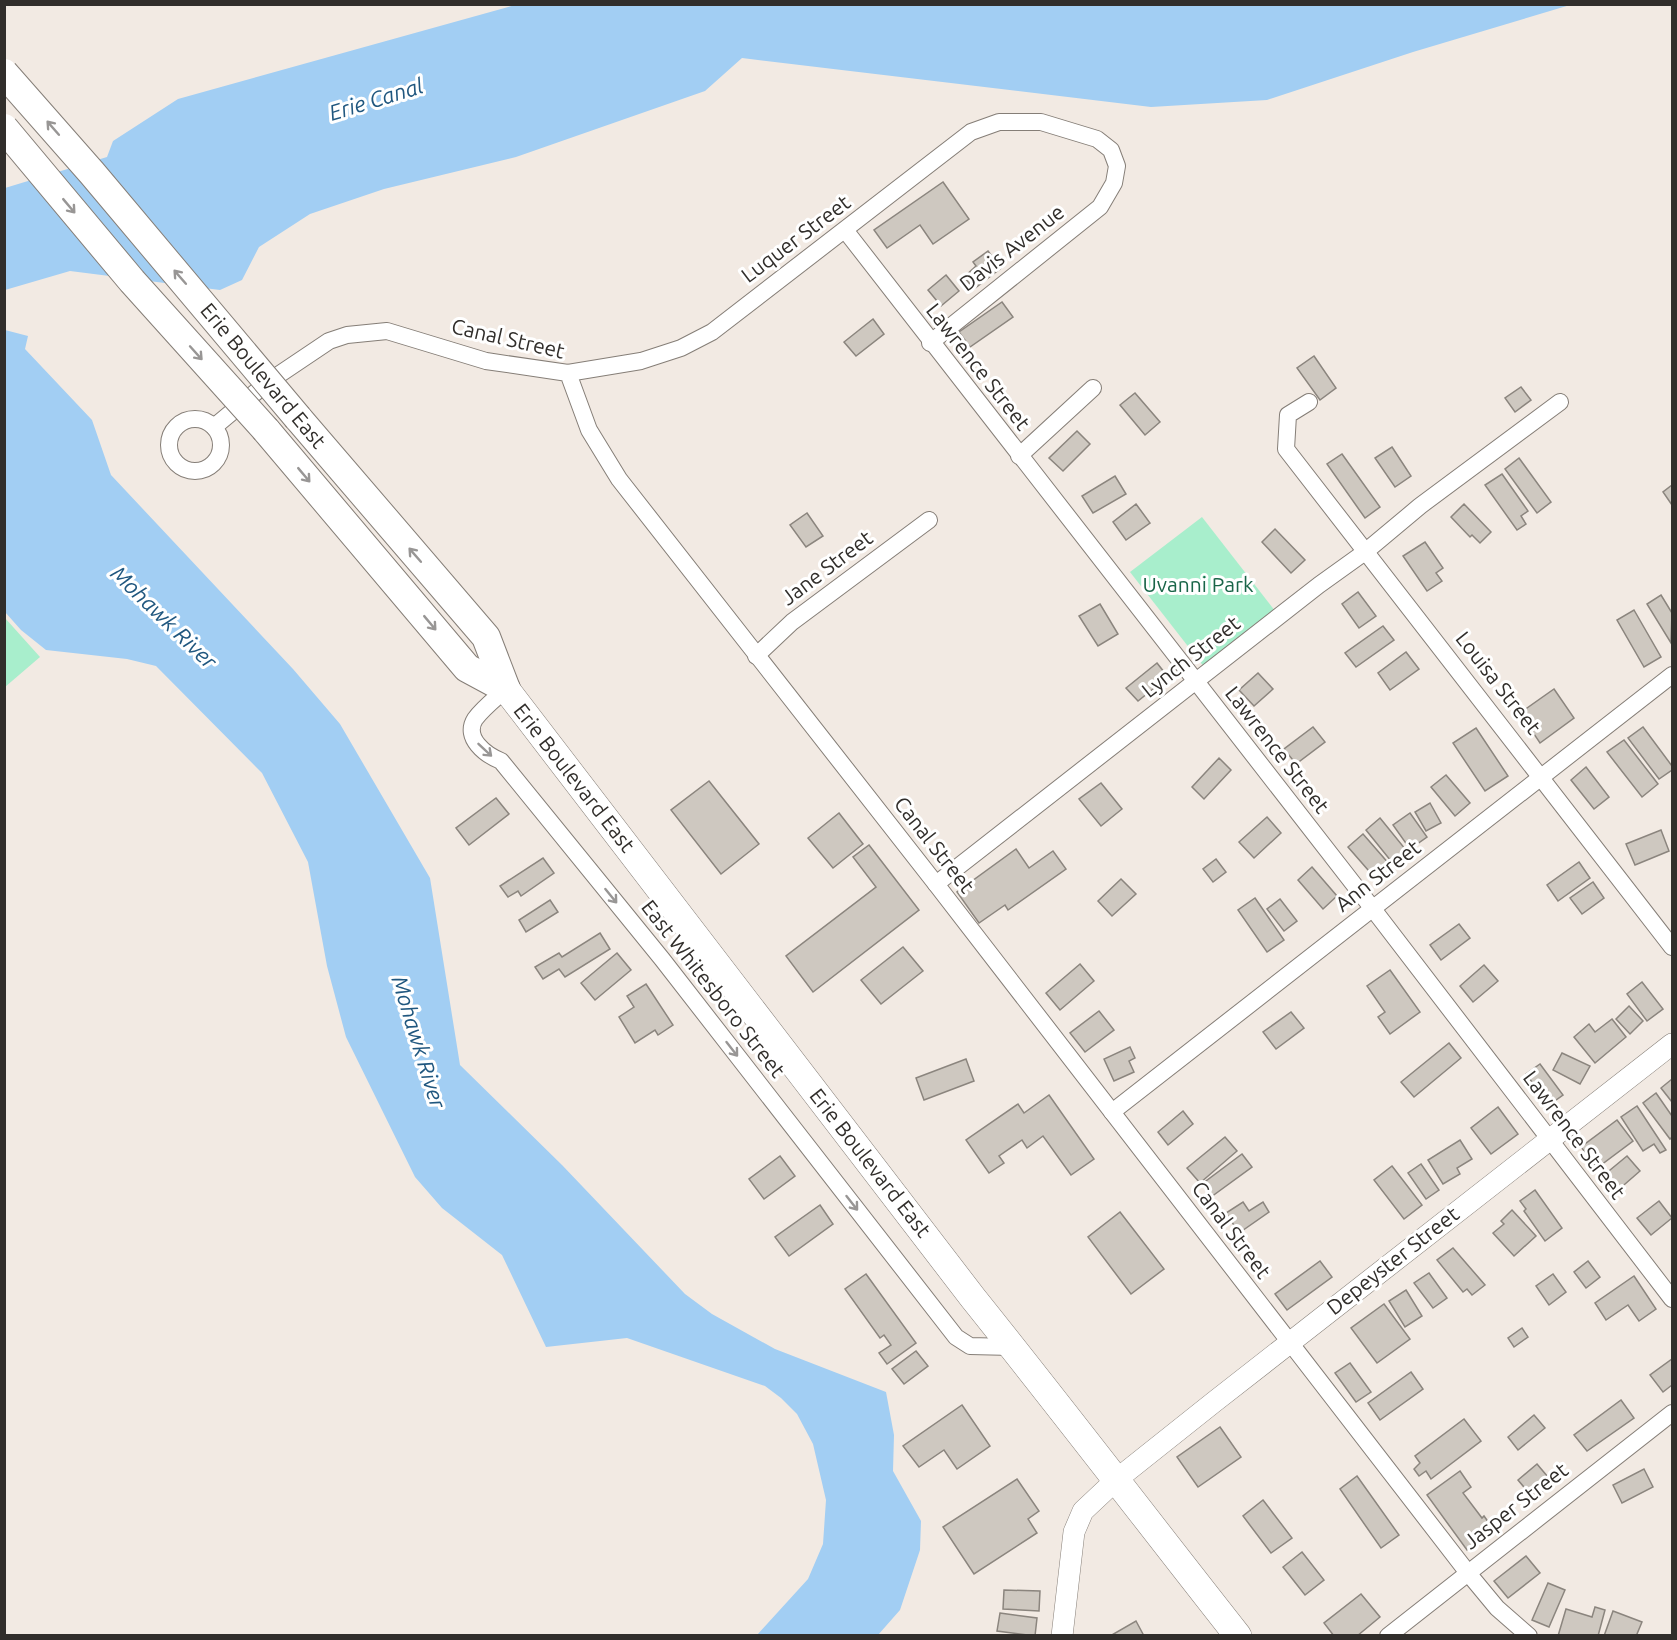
<svg xmlns="http://www.w3.org/2000/svg" width="1677" height="1640" viewBox="0 0 1677 1640" font-family="Ubuntu,sans-serif">
  <style>
    .green { fill: #a8eecc }
    .water { fill: #a2cef3 }
    .building { fill: #cec8c0; stroke: #8b857e; stroke-width: 1.5 }
    .lines { fill: none; stroke-linecap: round; stroke-linejoin: round }
    .minor-casing { stroke: #857e77; stroke-width: 18 }
    .tertiary-casing { stroke: #857e77; stroke-width: 22 }
    .primary-casing { stroke: #857e77; stroke-width: 28 }
    .trunk-casing { stroke: #857e77; stroke-width: 30 }
    .minor { stroke: #fff; stroke-width: 16 }
    .tertiary { stroke: #fff; stroke-width: 21 }
    .primary { stroke: #fff; stroke-width: 27 }
    .trunk { stroke: #fff; stroke-width: 28 }
    .trunk-bridge-casing { stroke: #857e77; stroke-width: 30; stroke-linecap: butt }
    .trunk-bridge { stroke: #fff; stroke-width: 28 }
    .oneway { stroke: #989695 }
    .labels { text-anchor: middle; stroke-width: 6; stroke-linejoin: round; paint-order: stroke }
    .street-label { font-size: 21px; fill: #312e2b; stroke: #fff }
    .park-label { font-size: 21px; fill: #196548; stroke: #fff }
    .water-label { font-size: 22px; font-style: italic; fill: #20577f; stroke: #fff }
  </style>
  <rect width="100%" height="100%" fill="#f2eae3"/>
  <!-- green -->
  <g class="green">
    <path d="M1202,517l77,99 -71,56 -78,-100z"/>
    <path d="M5,618l35,39 -35,30h-1z"/>
  </g>
  <!-- water -->
  <g class="water">
    <path d="M515,5h1055l-157,47 -146,48 -116,7 -409,-49 -37,33 -189,66 -132,32 -74,25 -51,33 -17,33 -22,10 -150,-19 -65,19v-102l102,-31 6,-16 65,-42z"/>
    <path d="M5,330l23,6 -3,13 67,71 19,55 182,194 47,55 90,154 30,187 102,100 123,129 27,20 63,35 111,43 8,43 -1,36 28,50 -1,29 -20,60 -22,25h-121l51,-56 15,-35 3,-44 -13,-56 -16,-30 -16,-16 -16,-12 -138,-48 -81,9 -44,-92 -60,-47 -27,-31 -69,-140 -19,-71 -19,-104 -46,-89 -106,-107 -29,-7 -81,-9 -25,-20 -16,-18z"/>
  </g>
  <!-- building -->
  <g class="building">
    <path d="M943,182l26,37 -36,25 -13,-19 -33,23 -13,-18z"/>
    <path d="M988,251l13,17 -27,21 -10,-12 12,-11 -3,-4z"/>
    <path d="M946,275l13,16 -18,15 -13,-16z"/>
    <path d="M1002,302l11,15 -43,30 -11,-15z"/>
    <path d="M873,319l11,15 -28,22 -12,-14z"/>
    <path d="M1314,356l22,32 -16,12 -23,-32z"/>
    <path d="M1521,387l10,13 -16,12 -10,-14z"/>
    <path d="M1135,393l25,29 -15,13 -25,-30z"/>
    <path d="M1077,431l13,13 -27,27 -14,-13z"/>
    <path d="M1392,447l19,29 -16,11 -20,-29z"/>
    <path d="M1342,454l38,53 -15,11 -38,-54z"/>
    <path d="M1519,458l32,44 -14,11 -32,-44z"/>
    <path d="M1502,474l26,37 -7,5 5,8 -9,6 -32,-45z"/>
    <path d="M1115,476l11,18 -33,19 -11,-17z"/>
    <path d="M1672,485v20l-9,-13z"/>
    <path d="M1136,504l14,19 -24,17 -13,-18z"/>
    <path d="M1464,504l27,28 -11,11 -8,-8 -2,2 -19,-20z"/>
    <path d="M807,513l16,23 -17,11 -16,-22z"/>
    <path d="M1275,529l30,31 -14,13 -29,-31z"/>
    <path d="M1425,542l18,26 -7,5 6,8 -15,10 -24,-35z"/>
    <path d="M1358,592l18,24 -17,12 -17,-24z"/>
    <path d="M1661,595l11,18 -1,30 -24,-39z"/>
    <path d="M1100,604l18,30 -20,12 -19,-30z"/>
    <path d="M1634,610l27,47 -17,10 -27,-47z"/>
    <path d="M1383,626l11,14 -38,27 -11,-14z"/>
    <path d="M1406,652l13,17 -29,21 -12,-17z"/>
    <path d="M1157,663l11,14 -30,24 -12,-13z"/>
    <path d="M1258,673l15,16 -19,17 -15,-16z"/>
    <path d="M1554,689l20,29 -34,25 -20,-30z"/>
    <path d="M1313,727l12,15 -29,22 -12,-15z"/>
    <path d="M1643,727l29,39v4l-13,9 -31,-41z"/>
    <path d="M1476,728l32,48 -23,15 -32,-48z"/>
    <path d="M1624,740l34,44 -16,13 -35,-45z"/>
    <path d="M1219,758l12,12 -27,29 -12,-12z"/>
    <path d="M1586,767l23,30 -15,12 -23,-29z"/>
    <path d="M1446,775l24,28 -15,13 -24,-29z"/>
    <path d="M709,781l50,63 -38,30 -50,-64z"/>
    <path d="M1101,783l21,26 -21,17 -22,-27z"/>
    <path d="M496,798l13,16 -40,31 -13,-17z"/>
    <path d="M1430,803l11,20 -15,8 -11,-19z"/>
    <path d="M839,813l24,31 -30,24 -25,-30z"/>
    <path d="M1410,813l17,24 -17,12 -17,-24z"/>
    <path d="M1267,817l14,16 -27,25 -15,-16z"/>
    <path d="M1380,818l26,32 -15,11 -25,-31z"/>
    <path d="M1661,830l8,21 -34,14 -9,-21z"/>
    <path d="M1363,834l27,31 -15,13 -27,-31z"/>
    <path d="M869,845l50,65 -106,82 -27,-36 90,-69 -23,-30z"/>
    <path d="M1016,849l13,19 24,-17 13,18 -58,41 -3,-5 -26,18 -22,-31z"/>
    <path d="M543,858l11,15 -33,23 -3,-5 -10,6 -8,-11z"/>
    <path d="M1216,859l10,13 -13,10 -10,-13z"/>
    <path d="M1579,862l11,16 -32,23 -11,-16z"/>
    <path d="M1312,867l25,29 -14,13 -25,-29z"/>
    <path d="M1121,879l15,15 -24,22 -14,-15z"/>
    <path d="M1593,882l11,16 -22,16 -12,-16z"/>
    <path d="M1255,898l29,42 -17,12 -29,-42z"/>
    <path d="M1280,899l17,22 -13,10 -17,-22z"/>
    <path d="M550,900l8,12 -32,20 -7,-12z"/>
    <path d="M1459,924l11,14 -29,22 -11,-15z"/>
    <path d="M600,933l10,16 -45,28 -6,-8 -16,10 -8,-12 24,-14 3,4z"/>
    <path d="M903,947l20,24 -42,33 -20,-24z"/>
    <path d="M617,953l14,17 -36,30 -14,-17z"/>
    <path d="M1080,964l14,17 -34,29 -14,-17z"/>
    <path d="M1484,965l14,16 -25,21 -13,-16z"/>
    <path d="M1390,970l30,42 -30,22 -12,-17 7,-5 -18,-26z"/>
    <path d="M1642,982l21,27 -16,12 -20,-27z"/>
    <path d="M646,984l27,41 -15,10 -3,-5 -20,13 -16,-26 15,-10 -7,-11z"/>
    <path d="M1629,1006l14,15 -13,13 -14,-15z"/>
    <path d="M1099,1011l15,19 -29,22 -15,-19z"/>
    <path d="M1291,1012l13,16 -28,21 -13,-17z"/>
    <path d="M1612,1019l14,18 -31,26 -21,-26 15,-13 6,8z"/>
    <path d="M1449,1043l12,15 -47,39 -13,-15z"/>
    <path d="M1130,1047l5,11 -6,3 5,11 -20,9 -10,-22z"/>
    <path d="M1562,1053l28,13 -10,18 -27,-14z"/>
    <path d="M966,1059l8,22 -50,19 -8,-22z"/>
    <path d="M1540,1064l23,31 -14,10 -23,-31z"/>
    <path d="M1672,1079v23l-11,-14z"/>
    <path d="M1656,1093l16,23v21l-2,2 -27,-36z"/>
    <path d="M1049,1095l45,64 -23,16 -28,-39 -16,12 -5,-8 -23,16 5,7 -15,10 -23,-33 52,-36 6,9z"/>
    <path d="M1637,1106l29,44 -6,3 -6,-9 -11,7 -22,-34z"/>
    <path d="M1498,1107l20,27 -27,20 -20,-26z"/>
    <path d="M1183,1111l10,13 -25,21 -10,-13z"/>
    <path d="M1617,1120l16,21 -36,27 -16,-21z"/>
    <path d="M1225,1137l12,14 -37,32 -13,-15z"/>
    <path d="M1460,1140l12,19 -15,9 3,6 -17,10 -15,-24z"/>
    <path d="M1242,1154l10,13 -41,30 -9,-13z"/>
    <path d="M780,1156l15,20 -31,23 -15,-20z"/>
    <path d="M1627,1156l13,15 -23,20 -13,-16z"/>
    <path d="M1421,1164l18,26 -13,9 -18,-26z"/>
    <path d="M1392,1166l30,39 -18,14 -30,-39z"/>
    <path d="M1535,1190l27,38 -17,13 -21,-30 2,-2 -6,-8z"/>
    <path d="M1659,1201l13,17 -21,17 -14,-17z"/>
    <path d="M1243,1202l6,9 14,-9 6,10 -30,21 -13,-20z"/>
    <path d="M820,1205l13,19 -44,32 -14,-19z"/>
    <path d="M1512,1210l24,26 -22,20 -21,-23 11,-9 -3,-3z"/>
    <path d="M1120,1212l44,57 -33,25 -43,-57z"/>
    <path d="M1453,1248l32,37 -13,10 -5,-6 -4,3 -26,-32z"/>
    <path d="M1320,1261l12,16 -45,33 -12,-16z"/>
    <path d="M1588,1261l12,16 -14,11 -12,-16z"/>
    <path d="M1429,1273l18,25 -14,10 -19,-25z"/>
    <path d="M866,1274l50,69 -29,21 -8,-11 12,-8 -7,-10 -4,3 -35,-49z"/>
    <path d="M1553,1274l13,18 -17,13 -13,-19z"/>
    <path d="M1634,1276l22,33 -17,12 -11,-16 -22,15 -11,-17z"/>
    <path d="M1406,1290l16,26 -17,11 -16,-26z"/>
    <path d="M1384,1304l26,35 -33,24 -26,-35z"/>
    <path d="M1522,1328l6,9 -14,10 -6,-9z"/>
    <path d="M916,1351l12,15 -24,18 -12,-15z"/>
    <path d="M1672,1359v26l-9,7 -13,-17z"/>
    <path d="M1350,1363l21,29 -15,10 -21,-29z"/>
    <path d="M1411,1372l12,17 -43,31 -12,-17z"/>
    <path d="M1621,1400l13,18 -47,33 -13,-16z"/>
    <path d="M962,1405l28,41 -33,23 -13,-19 -25,17 -16,-21z"/>
    <path d="M1534,1415l11,13 -27,22 -10,-13z"/>
    <path d="M1464,1419l17,22 -50,38 -5,-8 -7,5 -5,-7 6,-6 -5,-7z"/>
    <path d="M1220,1427l21,30 -43,30 -21,-30z"/>
    <path d="M1537,1464l16,19 -19,16 -16,-19z"/>
    <path d="M1644,1469l9,18 -31,16 -9,-18z"/>
    <path d="M1460,1471l11,16 -8,6 19,25 2,-2 10,14 -27,20 -40,-55z"/>
    <path d="M1357,1476l42,59 -18,13 -41,-59z"/>
    <path d="M1017,1479l22,32 -11,8 9,14 -63,41 -31,-47z"/>
    <path d="M1263,1500l29,38 -21,15 -28,-37z"/>
    <path d="M1302,1552l22,28 -19,15 -22,-28z"/>
    <path d="M1526,1556l14,17 -32,25 -14,-17z"/>
    <path d="M1548,1583l17,7 -16,37 -17,-7z"/>
    <path d="M1004,1590l36,1 -1,20 -36,-2z"/>
    <path d="M1361,1594l19,23 -23,19h-23l-10,-13z"/>
    <path d="M1595,1607l10,3 -7,26h-40l8,-27 26,8z"/>
    <path d="M1613,1611l29,11 -5,12 3,2h-36z"/>
    <path d="M1000,1613l37,5 -2,18 -38,-5z"/>
    <path d="M1136,1621l8,15h-34z"/>
  </g>
  <g class="lines">
    <!-- minor casing -->
    <g class="minor-casing">
      <g id="minor">
        <path d="M845,230l528,679 299,390"/>
        <path d="M568,373l73,-12 40,-13 31,-16 259,-200 28,-10h42l56,17 14,11 6,16 -3,17 -14,24 -170,136"/>
        <path d="M1309,402l-21,13 -2,34 386,498"/>
        <circle cx="195" cy="445" r="26"/>
        <path d="M214,427l54,-45 61,-41 18,-6 40,-4 99,30 82,12 21,57 30,49 317,405 532,689 29,35 32,28"/>
        <path d="M1019,456l74,-68"/>
        <path d="M756,656l36,-34 137,-102"/>
        <path d="M506,689c-10,9 -23,19 -31,30 -12,19 11,36 26,42l161,198 294,378 14,9 42,1"/>
        <path d="M936,884l383,-299 46,-33 55,-46 140,-104"/>
        <path d="M1112,1112l560,-437"/>
        <path d="M1388,1636l284,-223"/>
      </g>
    </g>
    <!-- tertiary casing -->
    <g class="tertiary-casing">
      <path id="tertiary" d="M1062,1636l12,-104 9,-21 33,-31 98,-78 458,-358"/>
    </g>
    <!-- primary casing -->
    <g class="primary-casing">
      <path id="primary" d="M506,689l467,609c89,111 176,225 265,338"/>
    </g>
    <!-- trunk casing -->
    <g class="trunk-casing">
      <g id="trunk">
        <path d="M298,418l188,219 20,52"/>
        <path d="M266,430l201,238 39,21"/>
      </g>
    </g>
    <!-- minor -->
    <use href="#minor" class="minor"/>
    <!-- tertiary -->
    <use href="#tertiary" class="tertiary"/>
    <!-- primary -->
    <use href="#primary" class="primary"/>
    <!-- trunk -->
    <use href="#trunk" class="trunk"/>
    <!-- trunk-bridge casing -->
    <g class="trunk-bridge-casing">
      <g id="trunk-bridge">
        <path d="M4,73l88,100 206,245"/>
        <path d="M4,128l128,153 134,149"/>
      </g>
    </g>
    <!-- trunk-bridge -->
    <use href="#trunk-bridge" class="trunk-bridge"/>
  </g>
  <!-- one-way arrows -->
  <defs><path id="oneway-shaft" d="M-6 0H5M1.5-3L5.5 0L1.5 3" fill="none" stroke-width="1.6" stroke-linecap="round" stroke-linejoin="round" transform="scale(1.5)"/></defs>
  <g class="oneway">
    <use href="#oneway-shaft" transform="translate(53 128) rotate(-131)"/>
    <use href="#oneway-shaft" transform="translate(69 206) rotate(50)"/>
    <use href="#oneway-shaft" transform="translate(180 277) rotate(-131)"/>
    <use href="#oneway-shaft" transform="translate(196 353) rotate(48)"/>
    <use href="#oneway-shaft" transform="translate(304 475) rotate(50)"/>
    <use href="#oneway-shaft" transform="translate(415 555) rotate(-131)"/>
    <use href="#oneway-shaft" transform="translate(430 623) rotate(50)"/>
    <use href="#oneway-shaft" transform="translate(485 750) rotate(43)"/>
    <use href="#oneway-shaft" transform="translate(611 896) rotate(51)"/>
    <use href="#oneway-shaft" transform="translate(732 1049) rotate(52)"/>
    <use href="#oneway-shaft" transform="translate(852 1203) rotate(52)"/>
  </g>
  <g class="labels">
    <!-- street labels -->
    <g class="street-label">
      <text transform="translate(796 239) rotate(-37)" y="7">Luquer Street</text>
      <text transform="translate(1012 248) rotate(-38)" y="7">Davis Avenue</text>
      <text transform="translate(508 339) rotate(13)" y="7">Canal Street</text>
      <text transform="translate(978 367) rotate(52)" y="7">Lawrence Street</text>
      <text transform="translate(263 376) rotate(50)" y="7">Erie Boulevard East</text>
      <text transform="translate(827 568) rotate(-37)" y="7">Jane Street</text>
      <text transform="translate(1191 657) rotate(-38)" y="7">Lynch Street</text>
      <text transform="translate(1498 683) rotate(52)" y="7">Louisa Street</text>
      <text transform="translate(1277 750) rotate(52)" y="7">Lawrence Street</text>
      <text transform="translate(574 778) rotate(52)" y="7">Erie Boulevard East</text>
      <text transform="translate(934 845) rotate(52)" y="7">Canal Street</text>
      <text transform="translate(1378 876) rotate(-38)" y="7">Ann Street</text>
      <text transform="translate(713 989) rotate(52)" y="7">East Whitesboro Street</text>
      <text transform="translate(1574 1135) rotate(53)" y="7">Lawrence Street</text>
      <text transform="translate(870 1163) rotate(52)" y="7">Erie Boulevard East</text>
      <text transform="translate(1231 1230) rotate(53)" y="7">Canal Street</text>
      <text transform="translate(1393 1261) rotate(-38)" y="7">Depeyster Street</text>
      <text transform="translate(1516 1506) rotate(-38)" y="7">Jasper Street</text>
    </g>
    <!-- park labels -->
    <g class="park-label">
      <text x="1198" y="592">Uvanni Park</text>
    </g>
    <!-- water labels -->
    <g class="water-label">
      <text transform="translate(376 99) rotate(-17)" y="8">Erie Canal</text>
      <text transform="translate(164 617) rotate(44)" y="8">Mohawk River</text>
      <text transform="translate(419 1042) rotate(73)" y="8">Mohawk River</text>
    </g>
  </g>
  <!-- border -->
  <rect width="1677" height="1640" fill="none" stroke="#312e2b" stroke-width="12"/>
</svg>
